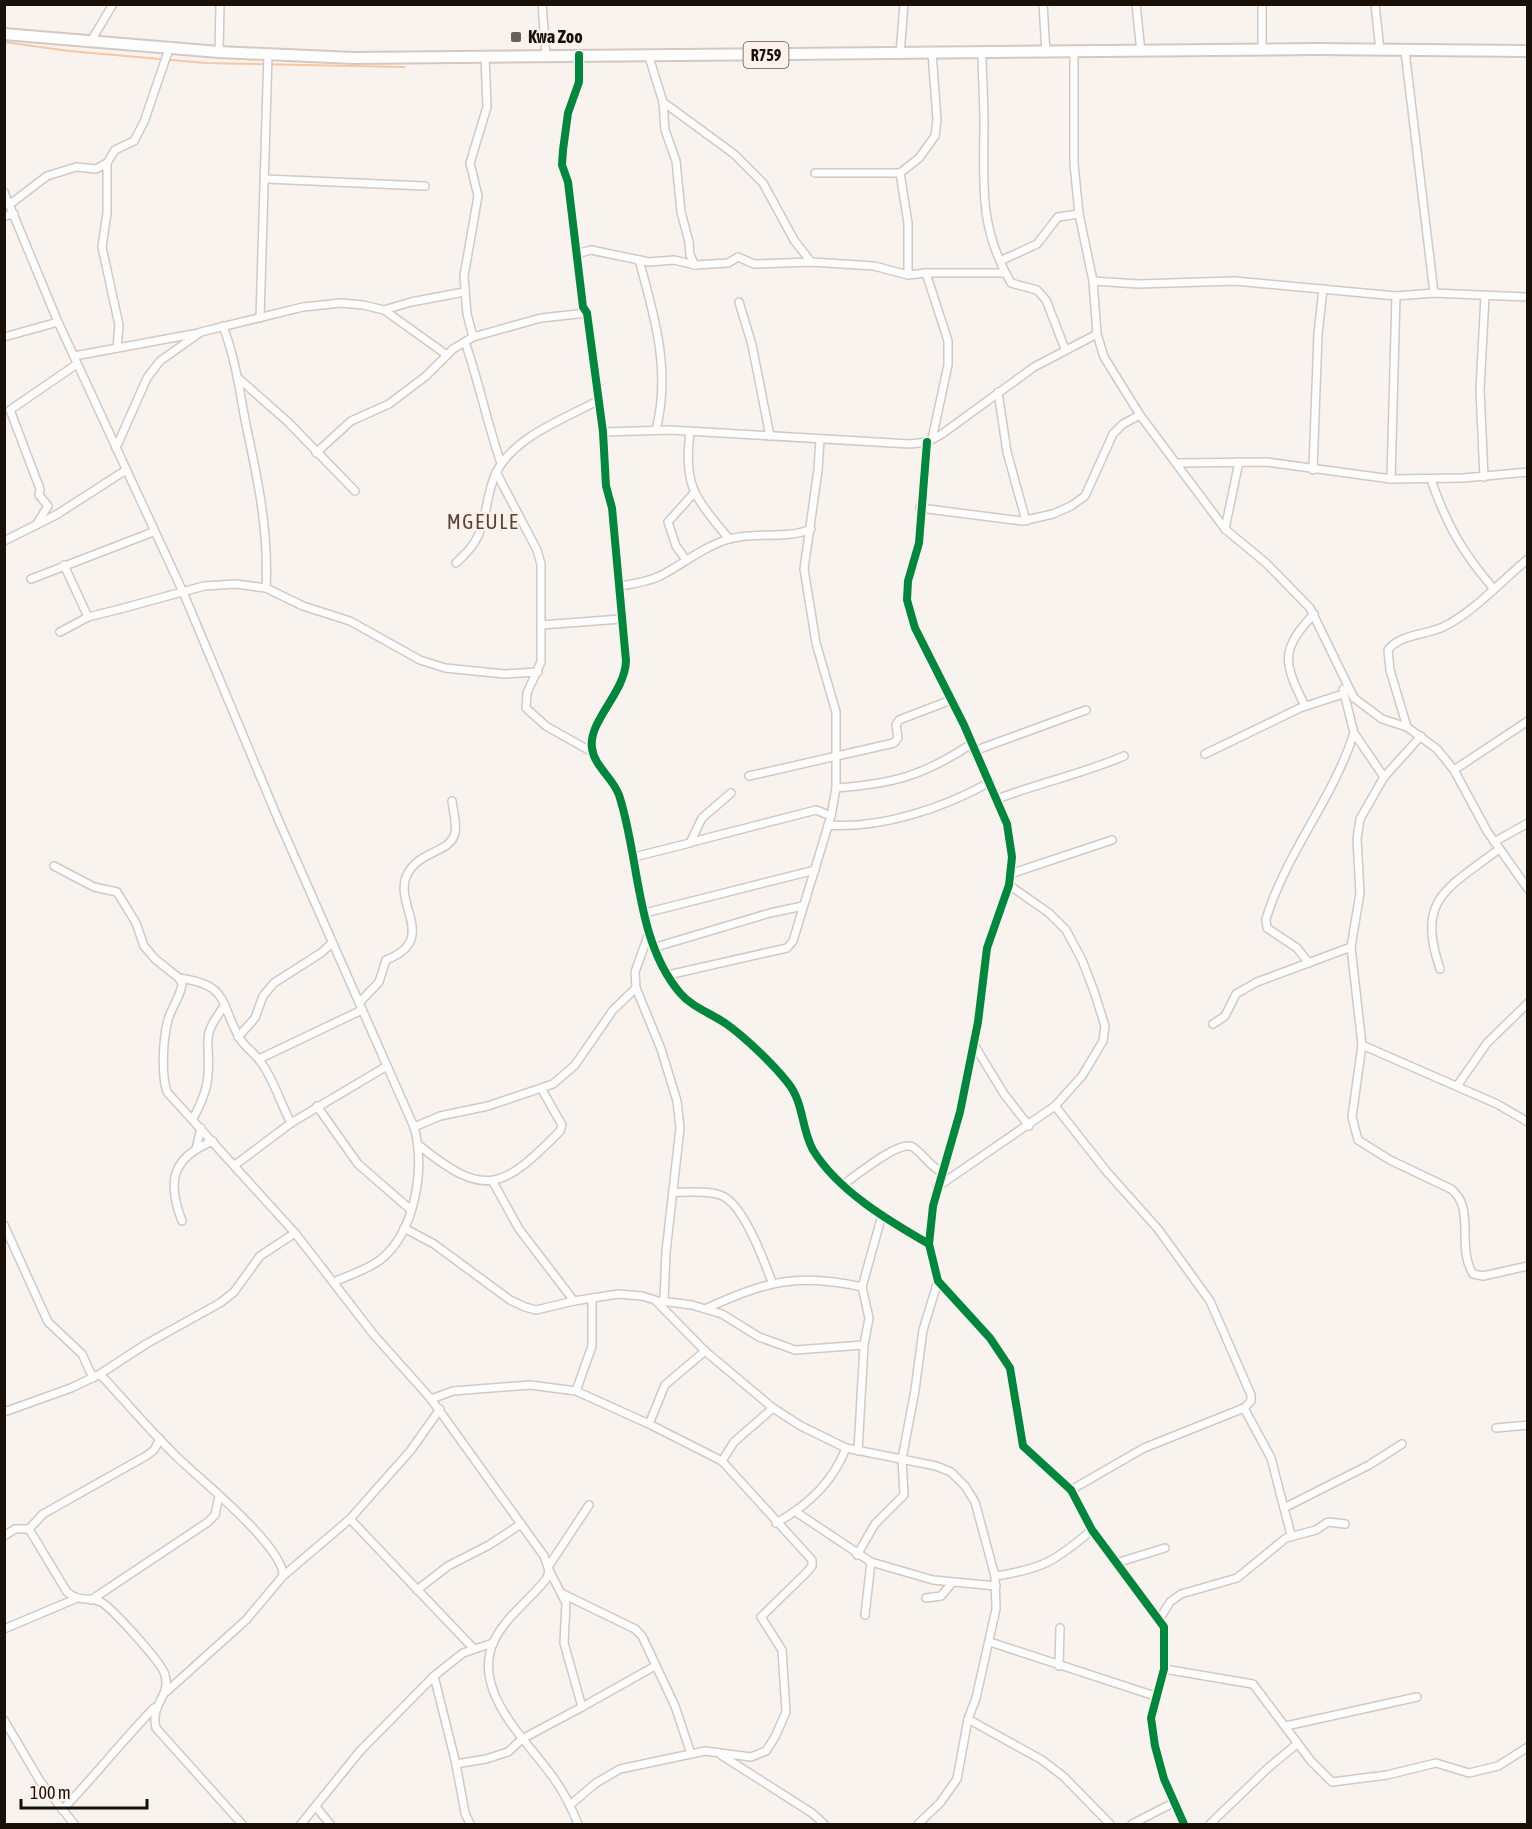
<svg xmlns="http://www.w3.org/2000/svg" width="1532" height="1829" viewBox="0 0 1532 1829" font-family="'Asap Condensed',sans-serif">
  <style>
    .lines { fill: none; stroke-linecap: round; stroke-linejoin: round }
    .stream { stroke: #f9c6a3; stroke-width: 2 }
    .minor-casing { stroke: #d1c9c4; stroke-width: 10 }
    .primary-casing { stroke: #d1c9c4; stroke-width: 14 }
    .minor { stroke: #fefdfd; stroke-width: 7 }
    .primary { stroke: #fefdfd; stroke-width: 10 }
    .cycleway-casing { stroke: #fdf2eb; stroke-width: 11 }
    .cycleway { stroke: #00873e; stroke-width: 8 }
    .poi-dot { fill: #675f5a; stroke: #fdf2eb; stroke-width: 2 }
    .labels { text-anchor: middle; stroke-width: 5; stroke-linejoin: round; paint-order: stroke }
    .shield { fill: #fdf2eb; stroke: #5d544e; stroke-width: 1.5 }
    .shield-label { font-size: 16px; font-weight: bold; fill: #19100a }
    .poi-label { font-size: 18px; font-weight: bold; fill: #19100a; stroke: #fdf2eb; text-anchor: start }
    .quarter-label { font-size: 21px; letter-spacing: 1.5px; fill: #5a4537; stroke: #fdf2eb }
  </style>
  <rect width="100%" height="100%" fill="#f9f3ef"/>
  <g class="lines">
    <!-- stream -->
    <path class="stream" d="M4,42l65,9 137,12 198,4"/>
    <!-- minor casing -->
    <g class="minor-casing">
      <g id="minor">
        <path d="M542,4l4,52"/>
        <path d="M1043,4l3,49"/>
        <path d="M1136,4l5,48"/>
        <path d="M1375,4l5,47"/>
        <path d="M91,41l22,-37"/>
        <path d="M1262,50v-46"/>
        <path d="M1405,51l29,242"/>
        <path d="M219,52l1,-48"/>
        <path d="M982,52c0,23 2,47 2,70 0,62 -6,104 27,161l26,7 9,10 19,49"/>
        <path d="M1074,52v112l5,50 14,67 4,53 7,23 36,58 85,114 41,34 44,45 44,90 28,21 25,8 30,22 17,21 33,61 41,58"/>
        <path d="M900,54l4,-50"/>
        <path d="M579,55v27l-11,31 -5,37 -1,15 6,17 15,125 4,6 16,119 3,54 6,22 14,153c-1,32 -38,60 -34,87 2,18 21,30 27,47 21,64 16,145 61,198 12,14 30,20 45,30 20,14 48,41 63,60 16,20 13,45 25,67 25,41 76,71 116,94"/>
        <path d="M649,57l14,45 2,28 11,31 5,51 8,30 1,13 5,10"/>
        <path d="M663,102l71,52 29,29 31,57 17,22"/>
        <path d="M107,163v50l-5,34 17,78 -2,23"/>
        <path d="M815,173h85l19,-15 16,-22 2,-16 -5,-67"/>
        <path d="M900,173l8,50v52"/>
        <path d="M266,179l159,7"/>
        <path d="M4,192l54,130 125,270 95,227 136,308c12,40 1,106 -34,133 -13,10 -31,15 -46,22"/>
        <path d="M9,205l38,-29 29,-9 20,2 11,-6 8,-13 19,-9 10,-19 26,-76"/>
        <path d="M4,216l10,-2"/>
        <path d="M576,254l15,-4 58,12 25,-2 21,5 33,-2 10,-6 16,7 57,-2 63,4 34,9 18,-2h79"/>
        <path d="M639,260c16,58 32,111 17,170"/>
        <path d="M1000,261l37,-17 21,-27 21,-3"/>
        <path d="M926,273l22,68v24l-16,74"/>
        <path d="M1093,281l45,3 97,-3 161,15 38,-3 94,4"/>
        <path d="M739,302l13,43 18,91"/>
        <path d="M384,310l27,-8 53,-10"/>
        <path d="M260,318l8,-264"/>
        <path d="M223,326c12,32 16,60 22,94 12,56 24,109 21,168"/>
        <path d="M4,337l54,-15"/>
        <path d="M473,337l-6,-23 -3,-38 14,-80 -8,-33 17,-56 -2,-50"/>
        <path d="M465,342c14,40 22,81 36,121"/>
        <path d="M74,356l125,-23"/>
        <path d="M237,377l51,45 67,69"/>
        <path d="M998,392l9,60 19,69"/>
        <path d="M603,432l67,-2 240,14 17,-2 15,-8 92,-67 63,-33"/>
        <path d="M690,432c-7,55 5,65 39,107"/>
        <path d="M927,442l-8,101 -11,38 -1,19 8,28 49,97 43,99 5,33 -3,28 -22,63 -9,74 -18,90 -27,94 -4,38 9,37 52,57 20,30 13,78 48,44 21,40 72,97v42l-13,49 4,28 9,33 20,45"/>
        <path d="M116,448l31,-70 13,-17 41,-29 102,-25 38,-4 22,2 21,5 63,45"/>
        <path d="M316,453l35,-32 38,-17 37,-28 27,-27 20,-12 68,-19 46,-5"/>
        <path d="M1177,463l90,-1 124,17 72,-1 65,-6"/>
        <path d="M1313,470l5,-136 5,-45"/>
        <path d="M496,472l41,78 4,14v98l-14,31 -1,15 20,18 46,26"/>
        <path d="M1484,477l-4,-87 5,-94"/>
        <path d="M1391,479l5,-183"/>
        <path d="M1431,480c16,45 31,72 62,108"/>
        <path d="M920,508l102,13 31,-7 18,-8 14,-10 28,-62 10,-10 17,-9"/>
        <path d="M36,525l12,-19 -9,-11 1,-6 -30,-79 67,-46"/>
        <path d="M1225,529l14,-67"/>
        <path d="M4,541l52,-26 70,-45"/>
        <path d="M686,560l-10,-14 -8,-24 26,-29"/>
        <path d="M456,563c6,-6 14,-13 18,-20 14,-21 11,-48 22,-70 18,-37 69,-54 103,-73"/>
        <path d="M64,565l24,52"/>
        <path d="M31,579l122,-47"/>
        <path d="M620,586c14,-2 27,-4 40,-10 23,-12 45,-30 69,-37 27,-8 56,1 82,-10"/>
        <path d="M541,625l80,-6"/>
        <path d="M60,632l28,-15 32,-8 84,-23 32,-2 30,4 37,18 47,15 70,39 25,8 59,6 34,-2"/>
        <path d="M1343,689l11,44 30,44"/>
        <path d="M1305,706c-21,-43 -26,-55 9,-92"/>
        <path d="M1407,727l-17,-57 -2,-20c12,-16 38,-15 55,-23 31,-15 58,-46 85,-68"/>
        <path d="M1421,736l-37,41 -24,42 -3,20 3,54 -9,54 11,98 -10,72 6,23 32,20 61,29c25,19 5,58 22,85l10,2 45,-10"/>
        <path d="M974,751l112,-41"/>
        <path d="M1205,754l95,-46 43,-14"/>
        <path d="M1454,770l74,-49"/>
        <path d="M749,776l145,-33 4,-5 -2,-13 3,-5 52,-20"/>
        <path d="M836,788c55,-4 88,-12 135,-44"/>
        <path d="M997,799c42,-16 85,-25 127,-43"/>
        <path d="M828,825c53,4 116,-17 162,-43"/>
        <path d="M692,842l124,-32 15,6"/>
        <path d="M1494,842l34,-19"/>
        <path d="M634,857l56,-14 12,-25 29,-25"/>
        <path d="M54,866l40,21 23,5 19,31 8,23 11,13 24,19 3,6c-1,12 -11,24 -14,36 -5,18 -7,54 -1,72l128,141 79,102 57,64 113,157 5,14 -2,8c-17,22 -41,38 -53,63 -24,51 35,101 61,139 10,14 17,29 23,44"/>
        <path d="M1010,874l102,-34"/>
        <path d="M645,913l170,-43"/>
        <path d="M649,933l-14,39 1,16 25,61 16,52 3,27 -14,124 -2,49"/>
        <path d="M656,947l114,-34 33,-7"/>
        <path d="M1309,963l-12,-15 -30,-20 -1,-9c20,-66 67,-120 88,-186"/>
        <path d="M1440,969c-24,-71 7,-80 59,-120"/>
        <path d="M668,975l119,-27 6,-7 38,-125 5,-28v-76l-20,-69 -12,-74 14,-99 2,-31"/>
        <path d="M179,978c50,7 40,23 60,59 5,10 15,15 21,24 14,18 20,42 31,62"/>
        <path d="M359,1003l20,-21 7,-22c52,-20 9,-54 20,-83 11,-27 44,-23 49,-44 2,-9 -2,-23 -3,-32"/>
        <path d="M1213,1024l12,-8 11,-22 21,-12 94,-35"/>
        <path d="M238,1037l17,-19 8,-22 11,-13 47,-30 11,-10"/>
        <path d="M973,1043l31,51 25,32"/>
        <path d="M1362,1045l135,59 31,18"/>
        <path d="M259,1059l103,-49"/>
        <path d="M1457,1086l30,-43 41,-40"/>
        <path d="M317,1106l41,58 53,46"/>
        <path d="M1055,1106l52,66 51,57 52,72 41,94v6l-7,7 -100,40 -73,42"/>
        <path d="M193,1119c7,-14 14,-28 15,-44 3,-37 -9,-35 17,-70"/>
        <path d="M414,1127l26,-11 48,-10 65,-22 22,-19 38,-55 23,-22"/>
        <path d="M420,1146c65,53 83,43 140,-15l2,-6 -21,-37"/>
        <path d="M196,1149l5,-21"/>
        <path d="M235,1165l56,-42 96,-57"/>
        <path d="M493,1182l26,47 55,72"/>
        <path d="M844,1184c13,-9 56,-45 69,-37 10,7 16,18 28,25"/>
        <path d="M937,1187l118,-81 27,-30 21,-35 2,-15 -11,-35 -12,-31 -16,-30 -17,-17 -40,-28"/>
        <path d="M674,1192c14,1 33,-2 46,3 23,7 44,66 52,87"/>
        <path d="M182,1221c-15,-39 -11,-63 31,-80"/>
        <path d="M4,1225l44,97 34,32 11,24"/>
        <path d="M404,1228l30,16 76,56 15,7 11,3 38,-9 44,-7 24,2 13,4 50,51 68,57 28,18 45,22 90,18 15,6 14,14 10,16 20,74 1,33 -20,89 -8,21 -11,60 -17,24 -22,21"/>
        <path d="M660,1301l32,4 30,9 37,23 36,13 69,-5"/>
        <path d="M705,1309c60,-27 92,-37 157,-22"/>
        <path d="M100,1374c26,28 51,58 78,84 23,22 106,89 105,118"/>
        <path d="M576,1391l16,-45v-48"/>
        <path d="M431,1399l22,-8 77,-6 46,6 73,33 73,37 90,99v6l-6,7 -45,44 21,33 4,62 -11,25 -9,14 -15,6 -46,-6 -85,18 -24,14 -26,22"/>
        <path d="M1244,1408l27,50 20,77"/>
        <path d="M4,1412l67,-24 29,-14 46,-30 74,-41 14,-11 26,-36 35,-23"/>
        <path d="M649,1424l16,-39 40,-34"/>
        <path d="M1496,1428l32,-3"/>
        <path d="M858,1451l6,-106 5,-27 -7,-31 20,-72"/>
        <path d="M722,1461l12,-19 39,-34"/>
        <path d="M1284,1508l85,-43 33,-21"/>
        <path d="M796,1512l75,50 62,18 63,6"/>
        <path d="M350,1519l123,129"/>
        <path d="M776,1523c31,-17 57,-41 70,-75"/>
        <path d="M29,1529l14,-15 103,-58 8,-6 6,-11"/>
        <path d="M4,1536l11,-7h14l38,63c14,12 21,3 34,10 11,6 62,62 64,73 6,22 -15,28 -9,53l86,96"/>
        <path d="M857,1555l18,-31 29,-29 -2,-36 13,-69 8,-60 15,-49"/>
        <path d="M1116,1563l49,-15"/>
        <path d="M548,1567l41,-62"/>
        <path d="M995,1576c48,-7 60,-15 97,-46"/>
        <path d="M417,1590l31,-24 41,-21 32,-21"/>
        <path d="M563,1594l72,35 7,7 33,70 16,48"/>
        <path d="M926,1598l15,-2 11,-13"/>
        <path d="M91,1600l117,-78 7,-7 4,-19"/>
        <path d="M865,1615l6,-53"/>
        <path d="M1159,1620l11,-18 11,-8 56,-16 49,-40 30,-8 12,-8 17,2"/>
        <path d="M4,1629l71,-30"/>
        <path d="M990,1642l165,54"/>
        <path d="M1059,1666l1,-38"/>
        <path d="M1164,1669l89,15 58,77 21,21 55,-7 49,-12 33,10 29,-7 30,-19"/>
        <path d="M434,1676l22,88"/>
        <path d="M166,1692l80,-72 37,-44 67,-57 61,-69 29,-41"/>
        <path d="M582,1707l73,-41"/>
        <path d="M968,1719l74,41 22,17 46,47"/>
        <path d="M4,1720l36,61 34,43"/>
        <path d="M1286,1726l131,-29"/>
        <path d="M721,1755l91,58 12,11"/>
        <path d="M316,1807l14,17"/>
        <path d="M62,1810c32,-33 60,-69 92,-102"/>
        <path d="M301,1824l59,-73 74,-75 29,-23 30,-10"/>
        <path d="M470,1824l-5,-11 -9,-49 30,-5 22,-7 14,-13 60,-32 -18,-64 2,-40 -17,-33"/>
        <path d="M1132,1824l41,-21"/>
        <path d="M1210,1824l58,-56 29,-24"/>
      </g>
    </g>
    <!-- primary casing -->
    <g class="primary-casing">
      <path id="primary" d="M4,34l215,18 134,6 963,-9 212,2"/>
    </g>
    <!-- minor -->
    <use href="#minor" class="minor"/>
    <!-- primary -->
    <use href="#primary" class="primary"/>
    <!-- cycleway casing -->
    <g class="cycleway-casing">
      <g id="cycleway">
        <path d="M579,55v27l-11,31 -5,37 -1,15 6,17 15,125 4,6 16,119 3,54 6,22 14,153c-1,32 -38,60 -34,87 2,18 21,30 27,47 21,64 16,145 61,198 12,14 30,20 45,30 20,14 48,41 63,60 16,20 13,45 25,67 25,41 76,71 116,94"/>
        <path d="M927,442l-8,101 -11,38 -1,19 8,28 49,97 43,99 5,33 -3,28 -22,63 -9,74 -18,90 -27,94 -4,38 9,37 52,57 20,30 13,78 48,44 21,40 72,97v42l-13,49 4,28 9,33 20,45"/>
      </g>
    </g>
    <!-- cycleway -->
    <use href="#cycleway" class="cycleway"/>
  </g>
  <!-- markers -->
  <rect class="poi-dot" x="510" y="31" width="12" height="12" rx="3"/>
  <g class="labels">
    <!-- shield labels -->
    <rect class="shield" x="743.5" y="42" width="45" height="26" rx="4.5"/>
    <g class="shield-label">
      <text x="766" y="61">R759</text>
    </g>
    <!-- poi labels -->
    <g class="poi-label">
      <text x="528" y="43">Kwa Zoo</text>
    </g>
    <!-- quarter labels -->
    <g class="quarter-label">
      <text x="483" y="529">MGEULE</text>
    </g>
  </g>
  <!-- border -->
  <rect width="1532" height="1829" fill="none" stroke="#19100a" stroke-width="12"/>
  <!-- scale -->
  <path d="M21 1799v9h126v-9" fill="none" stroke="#19100a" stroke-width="3"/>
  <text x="30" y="1799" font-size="18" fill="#19100a" stroke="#fdf2eb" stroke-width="4.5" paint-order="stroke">100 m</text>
</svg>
